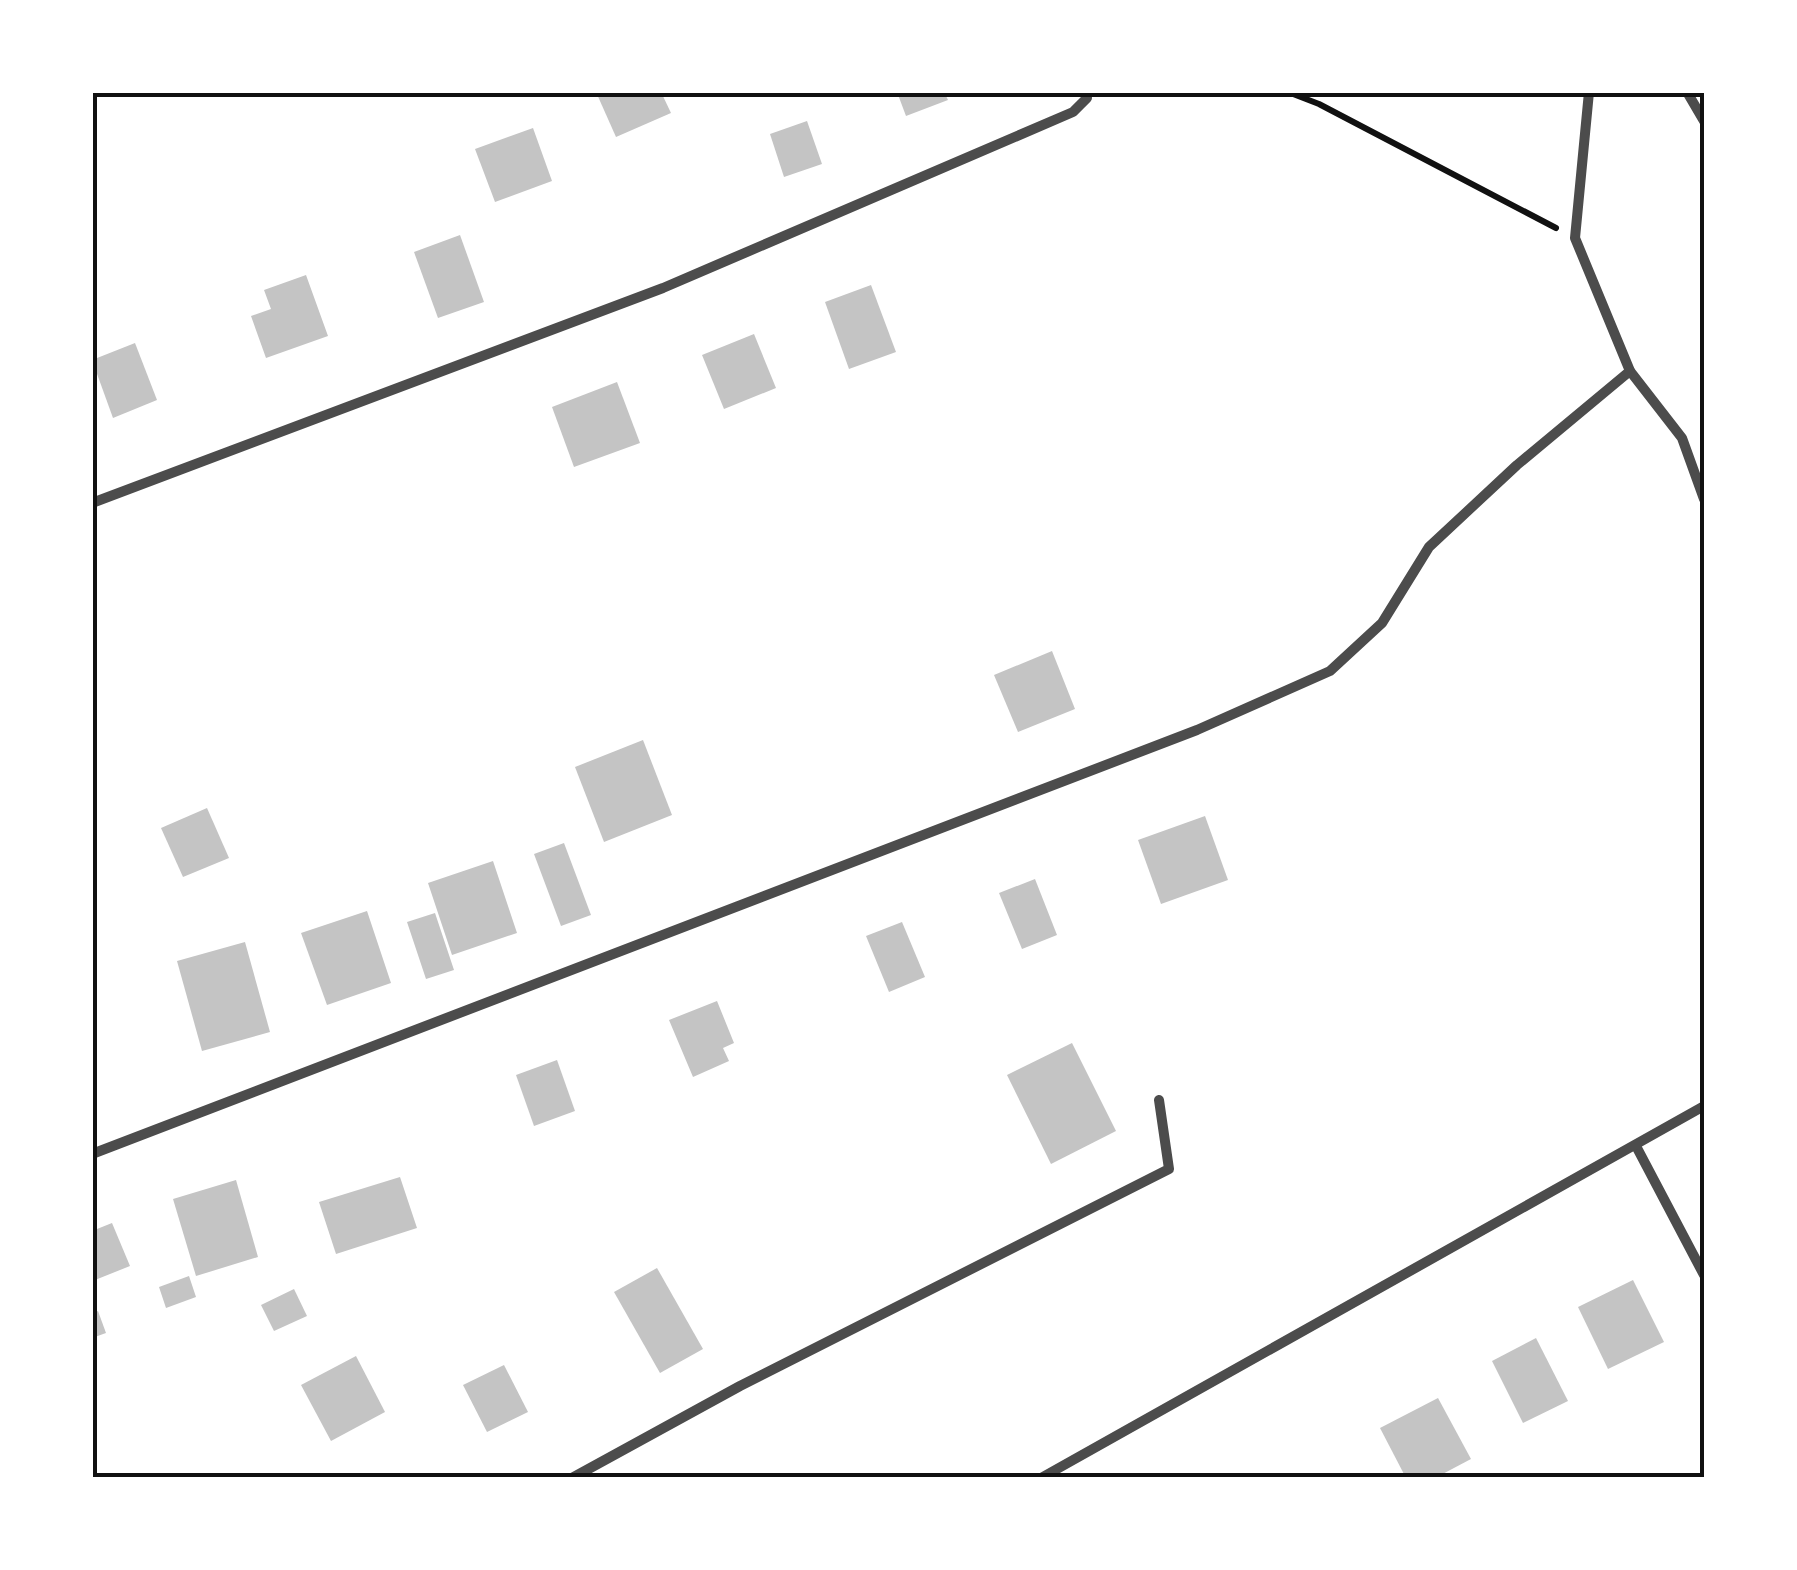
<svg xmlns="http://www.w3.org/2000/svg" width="1797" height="1570" viewBox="0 0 1797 1570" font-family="'Source Sans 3',sans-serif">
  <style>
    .building { fill: #c4c4c4 }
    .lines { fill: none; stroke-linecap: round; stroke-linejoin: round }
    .path { stroke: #111; stroke-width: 6 }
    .minor { stroke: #4c4c4c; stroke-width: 10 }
    .neatline { fill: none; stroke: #111; stroke-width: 4 }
  </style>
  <rect width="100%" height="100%" fill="#fff"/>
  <!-- building -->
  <g class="building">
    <path d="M596,92h65l10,21 -55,24z"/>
    <path d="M897,92h47l4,8 -42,16z"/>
    <path d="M807,121l15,43 -38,13 -14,-43z"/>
    <path d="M533,128l19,53 -57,21 -20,-53z"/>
    <path d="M460,235l24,67 -46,16 -24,-66z"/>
    <path d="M306,275l22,61 -62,22 -15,-42 20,-7 -7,-19z"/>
    <path d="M871,285l25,67 -47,17 -24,-67z"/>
    <path d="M754,334l22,54 -52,21 -22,-54z"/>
    <path d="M135,343l22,57 -44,18 -21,-58z"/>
    <path d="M617,382l23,61 -66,24 -22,-60z"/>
    <path d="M1052,651l23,58 -57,23 -24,-57z"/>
    <path d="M643,740l29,75 -68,27 -29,-75z"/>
    <path d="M207,808l22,50 -46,19 -22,-49z"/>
    <path d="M1205,816l23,64 -67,24 -23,-64z"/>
    <path d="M564,843l27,72 -30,11 -27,-72z"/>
    <path d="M493,861l24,72 -65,22 -24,-72z"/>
    <path d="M1035,879l22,56 -35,14 -23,-56z"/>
    <path d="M367,911l24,72 -64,22 -26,-72z"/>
    <path d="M435,913l19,57 -28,9 -19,-57z"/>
    <path d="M902,922l23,55 -36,15 -23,-56z"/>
    <path d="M245,942l25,90 -68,19 -25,-90z"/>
    <path d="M717,1001l17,42 -11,5 6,13 -36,16 -24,-57z"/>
    <path d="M1072,1043l44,88 -65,33 -44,-89z"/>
    <path d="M557,1060l18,51 -41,15 -18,-51z"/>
    <path d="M400,1177l17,51 -81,26 -17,-52z"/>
    <path d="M236,1180l22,77 -62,19 -23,-77z"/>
    <path d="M112,1223l18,43 -35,14 -3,-49z"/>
    <path d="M657,1268l46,81 -43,24 -46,-81z"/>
    <path d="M189,1276l7,21 -30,11 -7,-21z"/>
    <path d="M1633,1280l31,62 -56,27 -30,-62z"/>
    <path d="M294,1289l13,27 -33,15 -13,-26z"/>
    <path d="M98,1311l8,22 -14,5v-24z"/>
    <path d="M1536,1338l32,63 -45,22 -31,-62z"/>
    <path d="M356,1356l29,56 -54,29 -30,-56z"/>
    <path d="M504,1365l24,47 -41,20 -24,-47z"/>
    <path d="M1438,1398l33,61 -36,19h-29l-26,-50z"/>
  </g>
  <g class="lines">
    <!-- path -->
    <path class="path" d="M1288,92l31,12 237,124"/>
    <!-- minor -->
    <g class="minor">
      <path d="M1589,92l-14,146 55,133 52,67 22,61"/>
      <path d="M1687,92l17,29"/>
      <path d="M92,503l571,-215 410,-176 14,-14 -1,-6"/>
      <path d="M1636,1146l68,129"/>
      <path d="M92,1154l1105,-424 133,-59 52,-48 47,-76 88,-82 113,-94"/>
      <path d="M572,1478l168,-92 429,-217 -10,-69"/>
      <path d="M1041,1478l663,-372"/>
    </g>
  </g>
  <!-- border -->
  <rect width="1797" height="1570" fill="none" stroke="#ffffff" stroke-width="190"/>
  <rect x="95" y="95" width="1607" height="1380" class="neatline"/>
</svg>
